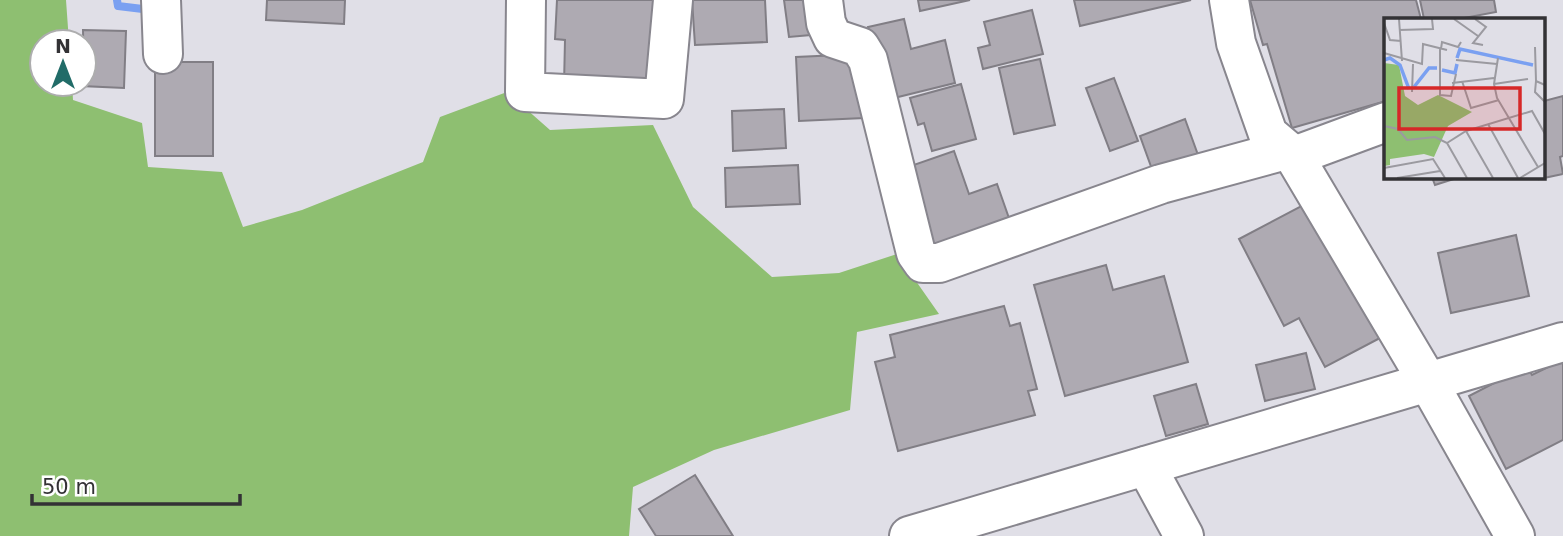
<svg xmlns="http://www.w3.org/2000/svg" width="1563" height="536" viewBox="0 0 1563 536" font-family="'DejaVu Sans',sans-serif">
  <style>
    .green { fill: #8ebf71 }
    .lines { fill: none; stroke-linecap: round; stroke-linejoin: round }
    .stream { stroke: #7aa0f1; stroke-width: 8 }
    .building { fill: #aeaab2; stroke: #817e85; stroke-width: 2 }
    .minor-casing { stroke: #88868e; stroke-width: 42 }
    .minor { stroke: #fff; stroke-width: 38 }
    .inset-river { fill: none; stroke: #7aa0f1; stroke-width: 3.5 }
    .inset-road { fill: none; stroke: #9b9aa0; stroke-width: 2 }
    .view { fill: #d62828; fill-opacity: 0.15; stroke: #d62828; stroke-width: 3.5 }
    .inset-edge { fill: none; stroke: #333235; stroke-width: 3.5 }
  </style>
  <rect width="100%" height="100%" fill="#e0dfe7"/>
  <!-- green -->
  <path class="green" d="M0,0h66l3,42h-27v42h30l1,16 69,23 6,44 74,5 21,55 59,-17 121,-48 17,-45 67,-25 43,38 103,-5 40,82 79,70 67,-4 58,-19 42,60 -82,18 -7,78 -136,40 -81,37 -4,49h-629z"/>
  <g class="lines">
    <!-- stream -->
    <path class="stream" d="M117,0l1,6 33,4"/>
  </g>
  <!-- building -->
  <g class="building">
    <path d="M267,0h78l-1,24 -78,-4z"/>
    <path d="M557,0h107l-4,89 -96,-4 1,-45 -10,-1z"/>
    <path d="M692,0h73l2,42 -72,3z"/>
    <path d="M784,0h34l4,34 -33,3z"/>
    <path d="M918,0h52l-50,11z"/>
    <path d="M1074,0h117l-111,26z"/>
    <path d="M1250,0h166l5,19h-35v82l-94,27 -25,-84 -4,1z"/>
    <path d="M1420,0h74l2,12 -37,7h-35z"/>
    <path d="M1032,10l11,44 -60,15 -5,-21 12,-3 -6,-23z"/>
    <path d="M904,19l7,30 34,-9 10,43 -69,17 -18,-73z"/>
    <path d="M83,30l43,1 -2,57 -42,-2 2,-2z"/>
    <path d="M861,54l3,64 -65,3 -3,-64z"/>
    <path d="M1040,59l15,66 -41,9 -15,-66z"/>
    <rect x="155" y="62" width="58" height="94"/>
    <path d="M1114,78l24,63 -28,10 -24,-63z"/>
    <path d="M961,84l15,55 -44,12 -8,-28 -6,2 -8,-27z"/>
    <path d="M1563,96v60l-3,1 3,17 -24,5 -1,-2h6v-76z"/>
    <path d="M784,109l2,39 -53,3 -1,-40z"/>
    <path d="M1185,119l13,36 -45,17 -13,-36z"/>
    <path d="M954,151l15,43 28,-10 14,40 -80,28 -29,-83z"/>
    <path d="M798,165l2,39 -74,3 -1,-39z"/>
    <path d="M1432,177h28l-25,8z"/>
    <path d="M1309,202l71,136 -55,29 -26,-49 -15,8 -45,-87z"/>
    <path d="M1516,235l13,61 -78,17 -13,-60z"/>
    <path d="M1106,265l7,25 51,-14 24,86 -123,34 -31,-111z"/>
    <path d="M1004,306l6,20 10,-3 17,66 -9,2 7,24 -137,36 -23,-89 20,-5 -5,-22z"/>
    <path d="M1306,353l9,36 -50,12 -9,-36z"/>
    <path d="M1563,360v80l-57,29 -37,-73 58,-30 5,9z"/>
    <path d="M1196,384l12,40 -42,12 -12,-40z"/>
    <path d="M695,475l38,61h-77l-17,-27z"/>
  </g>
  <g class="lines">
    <!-- minor casing -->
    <g class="minor-casing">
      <g id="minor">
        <path d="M161,0l2,54"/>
        <path d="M526,0l-1,92 139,7 9,-99"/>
        <path d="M823,0l3,23 7,15 27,9 8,13 48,193 7,10h16l222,-79 125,-34"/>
        <path d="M1229,0l7,43 32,91 26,22 134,226 87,154"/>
        <path d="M1294,156l92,-34"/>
        <path d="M1146,466l38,70"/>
        <path d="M909,536l654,-194"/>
      </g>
    </g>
    <!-- minor -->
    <use href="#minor" class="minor"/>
  </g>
  <!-- overview -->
  <g transform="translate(1384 18)">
    <rect width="161" height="161" fill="#e0dfe7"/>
    <path d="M0,45l15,2 6,31 13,9 20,-10 34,17 -24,14 -14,31 -10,-3 -34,5v6l-6,1z" fill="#8ebf71"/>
    <path class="inset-river" d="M73,40l3,-9 73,16M0,42l6,-2 10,7 9,24M58,52l13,3 2,-9M30,69l15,-19h8"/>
    <path class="inset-road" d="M15,1l3,42M70,1l24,17M91,1l11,8 -13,16 10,2M0,5l6,17 11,1M15,12l34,-1 -1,-10M151,29l1,34M56,31v46l11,1 5,-22M57,31l1,-7 16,5 3,-5M0,35l38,11 1,-20 24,6M114,40l-4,26 3,14 41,69M72,42l41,4M78,63l9,27 28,-8M68,65l42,-5M110,66l34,-5M161,67l-9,-4 -1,11 10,10M28,74l1,-28M104,106l30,54M0,108l14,3 9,11 28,-3 12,6 20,35M82,113l27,47M63,125l19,-12 66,-20 13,23M0,150l49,-9 12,19M13,160l43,-7M136,160l25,-15"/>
    <path class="view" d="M15,70h121v41h-121z"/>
    <rect width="161" height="161" class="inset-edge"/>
  </g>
  <!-- north arrow -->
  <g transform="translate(63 63)"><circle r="33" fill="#ffffff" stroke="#adadae" stroke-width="2"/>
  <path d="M0-5L12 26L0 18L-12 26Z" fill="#216c68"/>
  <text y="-10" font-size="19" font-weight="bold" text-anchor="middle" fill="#333235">N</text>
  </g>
  <!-- scale -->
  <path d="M32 494v10h208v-10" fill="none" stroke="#333235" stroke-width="3.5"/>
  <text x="42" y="494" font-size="21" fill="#333235" stroke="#ffffff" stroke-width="5" paint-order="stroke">50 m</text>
</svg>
